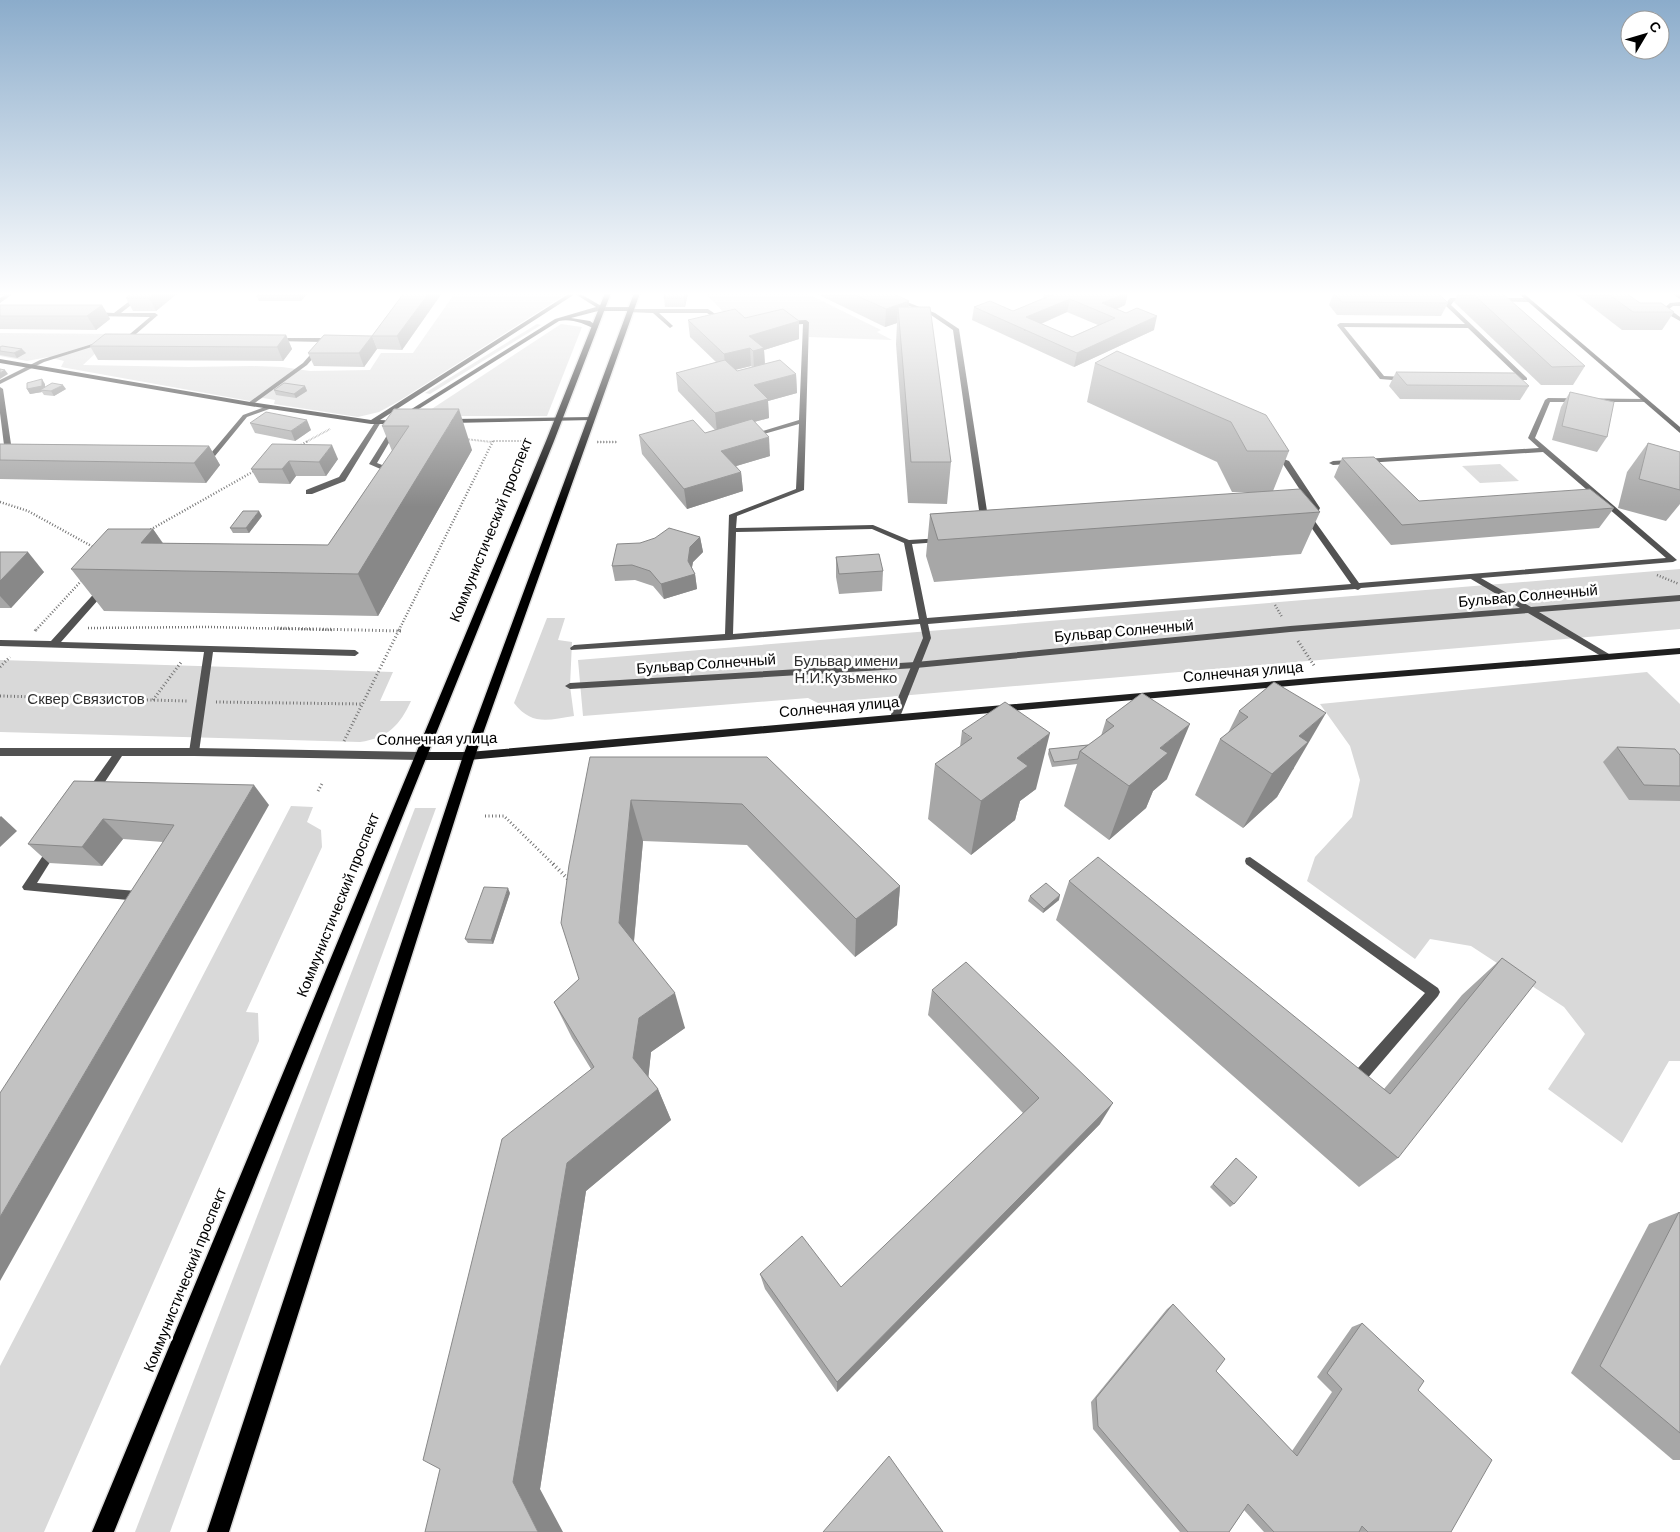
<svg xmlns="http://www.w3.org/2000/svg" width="1680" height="1532" viewBox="0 0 1680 1532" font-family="Barlow,sans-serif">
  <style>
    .green { fill: #d9d9d9 }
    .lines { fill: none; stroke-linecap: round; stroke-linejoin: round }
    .primary-casing { stroke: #dbdbdb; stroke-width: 3 }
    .path-far3 { stroke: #747474; stroke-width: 2; stroke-dasharray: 0.5 1; stroke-linecap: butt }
    .path-far2 { stroke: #747474; stroke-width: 2.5; stroke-dasharray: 1 2; stroke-linecap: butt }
    .path-far1 { stroke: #747474; stroke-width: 3; stroke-dasharray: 1 2.5; stroke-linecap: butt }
    .path { stroke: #747474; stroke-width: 4; stroke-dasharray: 1 3; stroke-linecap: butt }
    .lane { fill: #525252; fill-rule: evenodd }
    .street { fill: #525252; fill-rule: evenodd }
    .secondary { fill: #1f1f1f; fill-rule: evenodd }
    .primary { fill: #000; fill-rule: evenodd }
    .wall { fill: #a7a7a7; fill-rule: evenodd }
    .shaded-wall { fill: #888 }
    .building { fill: #c2c2c2; stroke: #888; fill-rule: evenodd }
    .labels { text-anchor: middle; stroke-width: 5; stroke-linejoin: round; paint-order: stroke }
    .street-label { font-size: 15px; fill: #000; stroke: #fff }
    .park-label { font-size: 15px; fill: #303030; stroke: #fff }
  </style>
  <rect width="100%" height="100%" fill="#fff"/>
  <!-- green -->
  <g class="green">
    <path d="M455,293h113l-169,108 -20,11 -21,5 -84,-13 1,-4 -12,-2 -13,3 -189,-34 3,-6 -16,-4 -21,4 -27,-5v-23l116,1 -33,31 105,2 64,-1 30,1 28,4 60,-1 11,-17h32z"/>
    <path d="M705,293h101l75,37 -4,2 15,8 -83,-3v-16l-78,-1z"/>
    <path d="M537,324l4,1 -111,69 -5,-1z"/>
    <path d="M561,324l21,3 -35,89h-126z"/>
    <path d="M1500,464l19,17 -39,2 -18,-17z"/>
    <path d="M1680,569v60l-862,74 -10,-5 -225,18 -5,-56z"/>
    <path d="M547,618h18l-7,22 14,2 -2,44 4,30c-26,4 -42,10 -60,-13z"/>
    <path d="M0,660l393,12 -13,29h31c-11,24 -23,37 -51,41l-360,-10z"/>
    <path d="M1647,672l33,32v357h-11l-47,82 -74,-54 37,-55 -21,-27 -93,-61 -41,-7 -15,20 -108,-78 8,-24 37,-40 8,-37 -10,-34 -30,-42z"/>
    <path d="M291,806l22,1 -6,15 14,8 1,17 -76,165 12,1 1,28 -215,491h-44v-166z"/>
    <path d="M415,808h21l-266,724h-35z"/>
  </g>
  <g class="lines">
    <!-- primary casing -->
    <g class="primary-casing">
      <g id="primary">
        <path d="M605,293h6l-57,148 -440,1091h-22l454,-1091z"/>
        <path d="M634,293h6l-165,463 -246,776h-22l256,-776z"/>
      </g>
    </g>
    <!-- path-far3 -->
    <g class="path-far3">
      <path d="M465,439l27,3"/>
      <path d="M493,441h29"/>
      <path d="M306,442l24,-13"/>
      <path d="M597,442h21"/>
    </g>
    <!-- path-far2 -->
    <g class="path-far2">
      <path d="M597,442h21"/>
      <path d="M301,445l7,-4"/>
      <path d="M0,502l28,9 67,37"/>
      <path d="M148,531l108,-61"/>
      <path d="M1657,575l22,9"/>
      <path d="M1275,605l7,12"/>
      <path d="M88,628l121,-1 125,3"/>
      <path d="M36,630l47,-51"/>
      <path d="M399,630l94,-189"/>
    </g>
    <!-- path-far1 -->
    <g class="path-far1">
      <path d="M274,628l127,3"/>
      <path d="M35,631l2,-3"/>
      <path d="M1298,641l17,26"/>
      <path d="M0,667l10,-10"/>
      <path d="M0,696l187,5"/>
      <path d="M153,700l29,-39"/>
      <path d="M216,702l147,2"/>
      <path d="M344,741l56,-113"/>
      <path d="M318,791l5,-9"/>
      <path d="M485,816h19l50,49"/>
    </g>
    <!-- path -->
    <path class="path" d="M553,864l16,16"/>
    <!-- lane -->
    <g class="lane">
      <path d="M0,293h14l-14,10v-5l5,-3h-5z"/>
      <path d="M140,293h6l-25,20h34l3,2 -29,25 -5,-1 26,-22 -57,-1 -3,-2 3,-2 21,1z"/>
      <path d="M878,293h6l51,20 24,16 30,195 -1,2h-3l-4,-2 -28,-194 -22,-15z"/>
      <path d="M1671,293h6l3,2v4z"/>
      <path d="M1450,298h19v2l-2,1h-13l-3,4 76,73v2h-19v-2l11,-1 -51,-49 -124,-1 40,49 21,1 3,2 -3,2 -25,-2 -43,-54 3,-2 125,1 -20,-19z"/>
      <path d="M1497,298h31l3,2 -3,2 -33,-1v-2z"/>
      <path d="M1680,302v4h-7l-4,3 11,8v4l-9,-5h-12l-3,-2 10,-2 -3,-3 7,-6z"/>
      <path d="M630,309h78l19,13 -5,1 -15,-10h-48l13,12 1,1 -3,2 -17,-15 -25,-1 -1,-1z"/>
      <path d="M806,320l3,2 -5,168 -67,26 -1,12 137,-3 36,15 34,-2v4h-3l-28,2 15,74 424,-34 -45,-64 6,-12 -29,-44 -14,-7 4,-2 16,6 31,47 -6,12 45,63 307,-25 -123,-106 -210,13 -4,-2 4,-2 206,-13 -11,-10 17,-38 3,-2 99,1v2l-2,1h-95l-15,36 142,122 -4,2 -312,26 -3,2 -3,-1 -427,35 3,14 -31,79 -5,3 -5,-3 33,-79 -3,-14 -191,16 -158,10 -1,-2 4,-3 151,-11 4,-119 67,-26 3,-65 -46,13 -3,-2 49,-15 4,-96 -18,1 -3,-2 3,-2zM872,529l32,14 15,76 -186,15 3,-102z"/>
      <path d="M275,338h50l3,2 -3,2 -52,-1v-2z"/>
      <path d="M99,342l5,1 -60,19 -44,22v-4l40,-20z"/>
      <path d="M317,347l5,1 -15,17 -55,40h-4v-2l55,-40z"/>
      <path d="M0,387l3,2 9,62 6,2 -4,2 -9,-2 -5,-40z"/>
      <path d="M270,405l2,1v2l-25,9 -32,39h-16v-2l12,-1 32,-38z"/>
      <path d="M376,421l5,1 -36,59 -33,13h-6v-4l33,-13z"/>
      <path d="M394,427l3,2 -20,34 18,7 1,2 -4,2 -23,-10 22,-35z"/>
      <path d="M103,586l3,1v4l-45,51 294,8 4,3 -4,3 -142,-4 -14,100 -5,4 -5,-4 15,-100 -204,-6v-6l51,1 49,-54z"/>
      <path d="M119,749l5,4 -2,3 -25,38h-8l-1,-3 1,-3 27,-38z"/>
      <path d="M52,847l4,1 1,3 -20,32 100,8 4,2 2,3c-3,6 -6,10 -13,7l-2,-3 -104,-10 -2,-3 26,-39z"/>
      <path d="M1250,857l188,131 2,4 -2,4 -78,91 -5,1 -5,-1 -1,-5 1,-5 75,-84 -179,-129 -1,-3 1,-3z"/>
    </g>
    <!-- street -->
    <g class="street">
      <path d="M1474,574l57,33 149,-12v6l-141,11 70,42 1,2 -4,3 -78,-46 -238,19 -374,36 -346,21 -5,-3 5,-3 346,-21 374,-36 230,-18 -49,-29 -1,-2z"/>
      <path d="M0,748h194l226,4 5,4 -5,4 -226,-4h-194z"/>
    </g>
    <!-- secondary -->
    <g class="secondary">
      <path d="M570,293h9l24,14h28l3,2 -3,2h-33l-27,7 19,3 8,6 -3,2c-10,-5 -24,-11 -36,-8l-153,96h-4v-2l153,-96 41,-12 -21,-13 -195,126 21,1v2l-2,1h-28l-121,-18 -250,-43v-4l250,43 121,18z"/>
      <path d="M1518,293h5l157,134v6z"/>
      <path d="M591,417l2,1v2l-142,3 -3,-2 3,-2z"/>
      <path d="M1680,648v6l-358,29 -853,77h-49l-5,-4 5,-4h49l853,-75z"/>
    </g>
    <!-- primary -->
    <use href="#primary" class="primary"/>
  </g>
  <!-- wall -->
  <g class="wall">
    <path d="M131,293h47l-22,18h-23l-7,-13z"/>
    <path d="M255,293h53l-7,8h-42z"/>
    <path d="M404,293h38l-40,57 -25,-1 -5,-13z"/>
    <path d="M688,293l-3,14h-20l-1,-9z"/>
    <path d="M815,293h77l17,14 42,155 -4,42 -39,-1 -12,-159 1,-21 -12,4z"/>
    <path d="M1044,293h84l-3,12 -8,4 9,4 28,17 -80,37 -102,-47 2,-13 39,4 30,-13zM1067,312l31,13 -26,12 -31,-13z"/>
    <path d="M1334,293h104l10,10 -7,13 -104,-1 -8,-10z"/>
    <path d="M1458,293h44l83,73 -12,19h-32l-87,-83z"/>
    <path d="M1574,293h52l14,10 34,9 -12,18h-40z"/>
    <path d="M0,305h102l8,14 -14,11 -96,-1z"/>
    <path d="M745,318l54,3v18l-35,11 1,14 31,10 1,19 -29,8 1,17 -15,4 16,34 -34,10 5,6 2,19 -56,18 -45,-55 -3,-19 66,-2 10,-3 -37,-39 -2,-18 40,-11 -26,-25 -2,-17zM751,366l1,1 -15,4 -2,-1z"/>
    <path d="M286,335l6,14 -9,12 -185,-1 -8,-14z"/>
    <path d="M372,336l5,13 -13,18 -50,-1 -6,-13z"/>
    <path d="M0,347l26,6 -9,5 -17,-3z"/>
    <path d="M1117,351l172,100 -16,40 47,21 -19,42 -367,28 -8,-26 4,-42 327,-22h-25l-15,-30 -130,-60 8,-39z"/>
    <path d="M1396,372l133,14 -9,14 -120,-1 -11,-13z"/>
    <path d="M45,384v3l21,2 -12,7 -10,-1 -2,-3 -12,2 -3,-5z"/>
    <path d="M305,386l2,5 -11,7 -20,-3 -2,-5z"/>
    <path d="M1570,392l37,45 -10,15 -45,-12 9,-33z"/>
    <path d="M394,409l78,41 -94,166 -274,-5 -33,-42 82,-40 10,14 165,2 64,-94 -10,-25z"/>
    <path d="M250,423l61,7 -16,11 -40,-8z"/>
    <path d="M1648,443l32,9v52l-14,17 -48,-13 9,-36z"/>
    <path d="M0,444l209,2 11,19 -14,18 -206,-4z"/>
    <path d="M272,444l66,15 -12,17h-30l-6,8 -31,-1 -8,-14z"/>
    <path d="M1342,458l77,43 195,7 -15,20 -208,17 -57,-68z"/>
    <path d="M262,516l-13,17h-16l-3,-5z"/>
    <path d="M700,537l3,15 -10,10 -1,6 3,6 2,15 -33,10 -11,-13 -18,-6 -20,1 -3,-15 28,-23z"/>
    <path d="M0,552l44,20 -33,36h-11z"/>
    <path d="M836,557l47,14 -1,20 -43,3 -3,-17z"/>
    <path d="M1274,682l20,87 -2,1 -15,27 -34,31 -48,-33 25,-56 8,-6 11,-22z"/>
    <path d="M1142,693l25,86 -14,12 -7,17 -37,32 -45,-34 13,-42 -25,3 -4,-13 1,-5 39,-4 13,-9 5,-16z"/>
    <path d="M962,731l74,58 -16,12 -5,19 -44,35 -43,-36 7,-55 25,-17z"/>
    <path d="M1617,747l63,8v46l-51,-1 -26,-38z"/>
    <path d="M590,757h177l133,129 -3,39 -42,32 -108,-112 -104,-4 -9,101 51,86 -34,24 -3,25 10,12 13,31 -85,71 -46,298 -115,43 166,-463 -19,-31 -18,-36 25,-23z"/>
    <path d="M74,781l195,24 -106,37 -40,-3 -21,27 -53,-3 -21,-19z"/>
    <path d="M1069,881l315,208 78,-94 40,-37 -104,200 -39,29 -303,-267z"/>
    <path d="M510,893l-17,51 -25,-1 -3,-4z"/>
    <path d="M1030,896l29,4 -16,13 -15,-12z"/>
    <path d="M932,990l168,134 -263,268 -72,-103 -5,-15 81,13 182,-174 -95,-98z"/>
    <path d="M1236,1158l-2,46 -4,3 -20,-20z"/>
    <path d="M1679,1212l1,1v247h-7l-102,-87 78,-149z"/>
    <path d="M1173,1304l43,67 76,80 40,-59 -15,-15 35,-50 10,-4 56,67 33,142h-187l-20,-22 -15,22h-49l-87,-103 -2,-27 76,-93z"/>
  </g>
  <!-- shaded-wall -->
  <g class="shaded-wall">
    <path d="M156,293h22l-22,18 -7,-13z"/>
    <path d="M297,293h11l-7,8z"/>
    <path d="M429,293h13l-40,57 -5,-14z"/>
    <path d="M685,293h3l-3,14 -1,-9z"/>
    <path d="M1127,293h1l-3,12 -20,9 -3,-11z"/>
    <path d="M1070,299l-3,13 -43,19 2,-14z"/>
    <path d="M909,301l-1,17 -10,-11 -1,16 -12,4 1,-18z"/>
    <path d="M102,305l8,14 -14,11 -9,-14z"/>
    <path d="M1157,316l-3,14 -80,37 3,-14z"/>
    <path d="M799,321v18l-35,11 1,17 -11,2 -1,-18 -4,-15z"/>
    <path d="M286,335l6,14 -9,12 -6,-14z"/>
    <path d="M372,336l5,13 -13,18 -5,-14z"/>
    <path d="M750,348l1,18 -25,6 -2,-18z"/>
    <path d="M22,349l4,4 -9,5 -3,-5z"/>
    <path d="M5,370l3,4 -8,5v-6z"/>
    <path d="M796,374l1,19 -29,8 1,17 -52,14 -2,-19 39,-28z"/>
    <path d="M42,379l3,5v7l-5,-1 2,2 -12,2 -3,-5z"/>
    <path d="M63,385l3,4 -12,7 -3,-5z"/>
    <path d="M305,386l2,5 -11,7 -2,-4z"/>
    <path d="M459,409l13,41 -94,166 -20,-42z"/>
    <path d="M307,420l4,10 -16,11 -4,-10z"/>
    <path d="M769,437l1,19 -47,14 -2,-19z"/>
    <path d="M332,445l6,14 -12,17 -7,-14z"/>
    <path d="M209,446l11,19 -14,18 -12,-20z"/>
    <path d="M289,461l7,15 -6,8 -8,-15z"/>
    <path d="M741,472l2,19 -56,18 -3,-20z"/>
    <path d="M259,511l3,5 -13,17 -3,-5z"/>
    <path d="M153,529l28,42 -40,-28z"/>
    <path d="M700,537l3,15 -10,10 -3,13 5,-1 2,15 -33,10 -3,-15 27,-23 2,-14z"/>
    <path d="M28,552l16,20 -33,36 -11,-12v-15z"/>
    <path d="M1326,713l-49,84 -34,31 29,-54 27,-38z"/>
    <path d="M1190,724l-23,55 -14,12 -7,17 -37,32 20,-54 31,-38z"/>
    <path d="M1050,733l-14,56 -16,12 -5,19 -44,35 10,-54 36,-43z"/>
    <path d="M254,785l15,20 -269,476v-64z"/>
    <path d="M631,800l12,41 -11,120 -13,-38z"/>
    <path d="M1,816l16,15 -17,16v-30z"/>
    <path d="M103,819l20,20 -21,27 -20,-19z"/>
    <path d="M900,886l-3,39 -42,32 1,-38z"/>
    <path d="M508,888l2,5 -17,51 -2,-4z"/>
    <path d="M1060,895l-1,5 -16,13 1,-4z"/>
    <path d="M675,993l10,35 -34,24 -4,39 -14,-33 6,-40z"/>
    <path d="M658,1089l13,31 -85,71 -46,298 23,43h-25l-25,-50 54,-319z"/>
    <path d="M1113,1103l-13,21 -263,268v-10z"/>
  </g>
  <!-- building -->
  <g class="building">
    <path d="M131,293h25l-7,5h-23z"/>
    <path d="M404,293h25l-32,43h-25z"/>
    <path d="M665,293h20l-1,5h-20z"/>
    <path d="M851,293h41l17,8 -23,8z"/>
    <path d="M1057,293h70l-25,10 24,10 11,-5 20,8 -80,37 -103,-46 16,-6 23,10zM1070,299l45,19 -43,19 -46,-20z"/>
    <path d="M1334,293h104l10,10 -106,-1z"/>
    <path d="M1472,293h30l83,73 -33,1z"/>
    <path d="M1607,293h19l14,10h21l13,9h-41z"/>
    <path d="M0,305h102l-15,11h-87z"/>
    <path d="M898,307h32l21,155h-40z"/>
    <path d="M735,309l10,9 38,-9 16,12 -50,15 15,12 -11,3 -3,-3 -26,6 -36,-34z"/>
    <path d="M105,334l181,1 -9,12 -187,-1z"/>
    <path d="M324,335l48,1 -13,17h-51z"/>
    <path d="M2,346l20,3 -8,4 -14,-2v-4z"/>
    <path d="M1117,351l149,64 23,36h-42l-16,-29 -136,-59z"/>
    <path d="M725,360l12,11 43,-11 16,14 -42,11 14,14 -53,14 -39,-40z"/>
    <path d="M0,369l5,1 -5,3z"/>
    <path d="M1396,372l119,1 14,13 -122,-1z"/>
    <path d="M42,379v7l-15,3v-6z"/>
    <path d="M52,383l11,2 -12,6 -11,-1z"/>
    <path d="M284,383l21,3 -11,8 -20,-4z"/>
    <path d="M1570,392l44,10 -7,35 -45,-11z"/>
    <path d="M394,409h65l-101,165 -287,-5 37,-40h45l-12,14 187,2 81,-119h-27z"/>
    <path d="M266,412l41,8 -16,11 -41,-8z"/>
    <path d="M752,419l17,18 -48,14 20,21 -57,17 -45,-54 54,-15 12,13z"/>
    <path d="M1648,443l32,9v38l-41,-11z"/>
    <path d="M0,444l209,2 -15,17 -194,-3z"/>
    <path d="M272,444l60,1 -13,17 -30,-1 -7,8h-31z"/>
    <path d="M1374,457l45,44 171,-12 24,19 -212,17 -60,-67z"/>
    <path d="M1300,489l20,23 -382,28 -8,-26z"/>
    <path d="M243,511h16l-13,17h-16z"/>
    <path d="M669,528l31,9 -10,10 -2,14 7,13 -34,10 -11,-13 -18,-6 -20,1 5,-22 23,-1 15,-5z"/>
    <path d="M0,552h28l-28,29z"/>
    <path d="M879,554l4,17 -44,3 -3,-17z"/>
    <path d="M1274,682l52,31 -27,23 9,6 -36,32 -52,-35 28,-22 -9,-6z"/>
    <path d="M1142,693l48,31 -30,24 8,5 -39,33 -49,-35 34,-25 -8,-6z"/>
    <path d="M1005,702l45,31 -33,25 11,8 -47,35 -46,-37 37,-26 -10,-7z"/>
    <path d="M1088,745l-8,6 -2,8 -24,3 -5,-13z"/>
    <path d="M1617,747l58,2 5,6v31l-36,-1z"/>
    <path d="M590,757h177l133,129 -44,33 -114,-115 -111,-4 -12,123 56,70 -36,25 -6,40 25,31 -91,74 -54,319 25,50h-113l15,-63 -17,-9 79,-321 92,-72 -40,-65 25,-23 -18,-56 8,-58z"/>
    <path d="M74,781l180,4 -254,432v-124l174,-268 -71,-6 -21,28 -54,-3z"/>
    <path d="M1098,857l292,237 112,-136 34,24 -138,176 -329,-277z"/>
    <path d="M1046,883l14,12 -16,14 -14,-13z"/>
    <path d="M484,887l24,1 -17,52 -26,-1z"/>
    <path d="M966,962l147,141 -276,279 -77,-108 42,-38 39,51 198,-189 -107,-108z"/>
    <path d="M1236,1158l21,19 -23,27 -21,-20z"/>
    <path d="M1679,1212l1,1v220l-80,-67z"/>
    <path d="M1173,1304l52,55 -9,12 81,85 45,-67 -15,-16 35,-50 62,58 -6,9 74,70 -41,72h-83l-6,-6 -3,6h-85l-26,-28 -19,28h-41l-90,-106 -2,-28z"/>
    <path d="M889,1456l54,76h-120z"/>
  </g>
  <!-- sky -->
  <linearGradient id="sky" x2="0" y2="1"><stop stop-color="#8baccb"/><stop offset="0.58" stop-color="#fff"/><stop offset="1" stop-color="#fff" stop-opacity="0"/></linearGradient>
  <rect width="1680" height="507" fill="url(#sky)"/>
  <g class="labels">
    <!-- street labels -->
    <g class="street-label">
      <text transform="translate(491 530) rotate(-68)" y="5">Коммунистический проспект</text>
      <text transform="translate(1528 596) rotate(-5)" y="5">Бульвар Солнечный</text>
      <text transform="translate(1124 631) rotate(-5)" y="5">Бульвар Солнечный</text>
      <text transform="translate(706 664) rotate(-4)" y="5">Бульвар Солнечный</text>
      <text transform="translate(1243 672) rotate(-5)" y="5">Солнечная улица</text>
      <text transform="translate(839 707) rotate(-5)" y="5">Солнечная улица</text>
      <text transform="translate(437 739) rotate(-1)" y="5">Солнечная улица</text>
      <text transform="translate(338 905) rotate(-68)" y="5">Коммунистический проспект</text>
      <text transform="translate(185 1280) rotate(-68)" y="5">Коммунистический проспект</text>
    </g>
    <!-- park labels -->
    <g class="park-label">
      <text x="846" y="666">Бульвар имени<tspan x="846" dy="17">Н.И.Кузьменко</tspan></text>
      <text x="86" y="704">Сквер Связистов</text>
    </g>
  </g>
  <!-- north arrow -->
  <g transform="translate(1645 35) rotate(52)"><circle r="24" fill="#ffffff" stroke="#999999"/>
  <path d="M0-4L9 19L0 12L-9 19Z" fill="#000000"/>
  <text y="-8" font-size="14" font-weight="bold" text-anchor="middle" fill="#000000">С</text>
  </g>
</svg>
